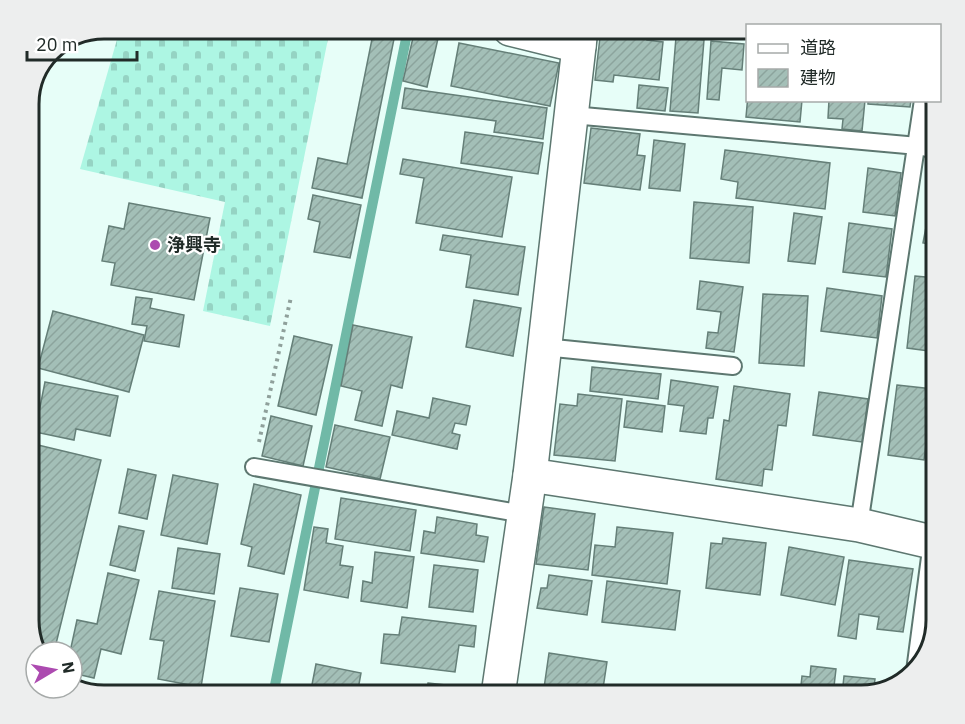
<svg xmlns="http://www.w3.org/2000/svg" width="965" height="724" viewBox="0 0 965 724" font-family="'IBM Plex Sans','Noto Sans JP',sans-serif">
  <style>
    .cemetery { fill: url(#cemetery-stones) }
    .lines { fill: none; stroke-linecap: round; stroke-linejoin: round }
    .stream { stroke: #70b9a7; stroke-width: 10 }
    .building { fill: url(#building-hatch); stroke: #657f78; stroke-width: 1.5 }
    .lane-casing { stroke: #5d7770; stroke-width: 20 }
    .street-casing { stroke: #5d7770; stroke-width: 36 }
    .path { stroke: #8fa09b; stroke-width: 4; stroke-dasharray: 3 4.5; stroke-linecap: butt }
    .lane { stroke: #fff; stroke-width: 16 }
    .street { stroke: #fff; stroke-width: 33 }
    .poi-dot { fill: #ac4ab0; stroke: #fff; stroke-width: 2 }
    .labels { text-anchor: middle; stroke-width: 4.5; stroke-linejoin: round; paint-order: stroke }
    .poi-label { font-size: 18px; font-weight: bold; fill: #212b28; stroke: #fff; text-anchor: start }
    .rim { fill: none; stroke: #212b28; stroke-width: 3 }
  </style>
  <defs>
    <pattern id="cemetery-stones" width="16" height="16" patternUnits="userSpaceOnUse" patternTransform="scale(1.5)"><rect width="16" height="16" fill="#adf6e3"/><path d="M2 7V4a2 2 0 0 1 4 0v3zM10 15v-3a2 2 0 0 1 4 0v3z" fill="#95d3c3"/></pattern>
    <pattern id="building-hatch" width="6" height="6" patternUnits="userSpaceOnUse" patternTransform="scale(1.5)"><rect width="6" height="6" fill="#a3bfb7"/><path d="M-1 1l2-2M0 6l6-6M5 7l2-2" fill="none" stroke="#8ca49d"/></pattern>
  </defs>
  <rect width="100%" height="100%" fill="#e7fef8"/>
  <!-- cemetery -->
  <path class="cemetery" d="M120,29h210l-60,297 -67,-15 22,-109 -145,-33z"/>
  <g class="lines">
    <!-- stream -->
    <path class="stream" d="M273,695l135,-666"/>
  </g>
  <!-- building -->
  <g class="building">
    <path d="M374,29h22l-34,169 -50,-10 6,-30 29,6z"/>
    <path d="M415,29l24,5 -12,53 -24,-6z"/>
    <path d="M601,29l47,2 -1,9 16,2 -4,38 -45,-5 -1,7 -18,-2z"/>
    <path d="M650,29h55v6z"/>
    <path d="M733,29h15v8l-16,-2z"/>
    <path d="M676,37l28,3 -6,73 -28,-2z"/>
    <path d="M711,41l33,3 -2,26 -20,-2 -3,32 -12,-1z"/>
    <path d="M459,43l100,20 -9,43 -99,-20z"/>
    <path d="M639,85l29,3 -3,23 -28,-3z"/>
    <path d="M405,88l142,20 -4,31 -49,-7 2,-11 -94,-13z"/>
    <path d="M748,95v5h54l-2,22 -54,-5z"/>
    <path d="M829,100h36l-3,31 -20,-2 1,-10 -15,-1z"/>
    <path d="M868,100h43l-1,7 -42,-3z"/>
    <path d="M591,128l49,6 -3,21 8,1 -5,34 -56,-7z"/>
    <path d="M465,132l78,11 -5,31 -77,-11z"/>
    <path d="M654,140l31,4 -5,47 -31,-3z"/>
    <path d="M725,150l105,13 -5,46 -89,-11 2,-16 -17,-3z"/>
    <path d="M403,159l109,18 -10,60 -86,-14 8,-45 -24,-4z"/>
    <path d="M868,168l33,5 -6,43 -32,-4z"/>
    <path d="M936,175v70l-13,-2z"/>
    <path d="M313,195l48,10 -11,53 -36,-6 6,-30 -12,-3z"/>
    <path d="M694,202l59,5 -4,56 -59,-5z"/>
    <path d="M129,203l81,15 -16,82 -83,-15 4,-22 -13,-2 7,-35 15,3z"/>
    <path d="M794,213l28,4 -7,47 -27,-3z"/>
    <path d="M849,223l43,6 -6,48 -43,-5z"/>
    <path d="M443,235l82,12 -7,48 -52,-8 5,-32 -31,-5z"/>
    <path d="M915,276l21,2v74l-29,-4z"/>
    <path d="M700,281l43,6 -9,65 -28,-4 2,-16 10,1 3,-21 -24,-3z"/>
    <path d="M827,288l55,8 -5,42 -56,-7z"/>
    <path d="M763,294l45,2 -4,70 -45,-3z"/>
    <path d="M136,297l16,2 -2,9 34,7 -5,32 -35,-6 3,-15 -15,-2z"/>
    <path d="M474,300l47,8 -8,48 -47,-9z"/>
    <path d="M53,311l91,24 -15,57 -91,-24z"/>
    <path d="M353,325l59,12 -10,51 -11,-3 -9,41 -27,-6 7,-29 -21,-5z"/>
    <path d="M294,336l38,9 -16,70 -38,-9z"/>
    <path d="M592,367l69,7 -3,25 -68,-8z"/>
    <path d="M671,380l47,7 -5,31h-5l-2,16 -26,-3 4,-25 -16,-2z"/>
    <path d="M45,382l73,14 -8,40 -34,-7 -2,11 -39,-8z"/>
    <path d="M897,385l36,4 -9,71 -36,-5z"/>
    <path d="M734,386l56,8 -4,32 -8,-1 -6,45 -8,-1 -2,17 -46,-7 8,-59 5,1z"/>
    <path d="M819,392l49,7 -6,43 -49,-7z"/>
    <path d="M578,394l44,5 -7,62 -61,-6 6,-51 17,2z"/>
    <path d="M433,398l37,8 -4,19 -11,-2 -3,10 8,2 -3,14 -65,-14 5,-24 32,7z"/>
    <path d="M627,401l38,5 -3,26 -38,-5z"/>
    <path d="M271,416l41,10 -9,40 -41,-10z"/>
    <path d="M335,425l55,12 -10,42 -54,-12z"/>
    <path d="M38,445l63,15 -47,192h-11l-14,-27v-141z"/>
    <path d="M128,469l28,6 -9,44 -28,-6z"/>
    <path d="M173,475l45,9 -11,60 -46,-9z"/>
    <path d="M254,484l47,11 -17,79 -36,-8 4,-19 -11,-3z"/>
    <path d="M341,498l75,12 -6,41 -75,-12z"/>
    <path d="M544,507l51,7 -7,56 -52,-6z"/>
    <path d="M437,517l40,7 -1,11 12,2 -4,25 -63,-9 3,-22 11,2z"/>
    <path d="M119,526l25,5 -9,40 -25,-6z"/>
    <path d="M314,527l14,2 -2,14 17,3 -3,19 13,2 -5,31 -44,-8z"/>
    <path d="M617,527l56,6 -6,51 -75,-9 3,-30 20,2z"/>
    <path d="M723,538l43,5 -6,52 -54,-7 5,-45 11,1z"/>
    <path d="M789,547l55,10 -9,48 -54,-10z"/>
    <path d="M178,548l42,6 -6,40 -42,-6z"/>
    <path d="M375,552l39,5 -7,51 -46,-7 2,-20 9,2z"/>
    <path d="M849,560l64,9 -10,63 -26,-3 2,-12 -20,-3 -3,25 -18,-3z"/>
    <path d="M434,565l44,5 -5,42 -44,-5z"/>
    <path d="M108,573l31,7 -18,74 -20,-5 -7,29 -22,-5v-21h-2l7,-32 20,4z"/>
    <path d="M549,575l43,6 -5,34 -50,-7 4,-20h6z"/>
    <path d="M607,581l73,10 -5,39 -73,-8z"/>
    <path d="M240,588l38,6 -9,48 -38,-6z"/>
    <path d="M159,591l56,10 -14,86 -43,-8 6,-38 -14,-2z"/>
    <path d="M402,617l74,9 -2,21 -15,-2 -4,27 -74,-9 3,-29 15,1z"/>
    <path d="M549,653l58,9 -5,33h-59z"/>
    <path d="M316,664l45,9 -4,22h-47z"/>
    <path d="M811,666l25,3 -3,26h-33l2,-19 8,1z"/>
    <path d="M844,676l31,3 -1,8 14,2 -27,7 -19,-1z"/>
    <path d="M428,683l26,3 -1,9h-27z"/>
  </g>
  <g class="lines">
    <!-- lane casing -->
    <g class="lane-casing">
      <g id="lane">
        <path d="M572,115l346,31 18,4"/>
        <path d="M544,347l189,19"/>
        <path d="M254,467l270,47"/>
        <path d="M859,525l64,-425"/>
        <path d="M915,671l17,-129"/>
      </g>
    </g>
    <!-- street casing -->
    <g class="street-casing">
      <g id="street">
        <path d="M510,29l69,17"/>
        <path d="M530,475l329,50 77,18"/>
        <path d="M498,695l32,-220 51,-446"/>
      </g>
    </g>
    <!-- path -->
    <path class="path" d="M259,442l32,-145"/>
    <!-- lane -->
    <use href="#lane" class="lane"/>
    <!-- street -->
    <use href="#street" class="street"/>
  </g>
  <!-- markers -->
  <circle class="poi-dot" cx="155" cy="245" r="6"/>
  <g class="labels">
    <!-- poi labels -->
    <g class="poi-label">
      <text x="167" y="251">浄興寺</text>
    </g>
  </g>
  <!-- crop -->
  <path d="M0 0H965V724H0ZM104 39H861A65 65 0 0 1 926 104V620A65 65 0 0 1 861 685H104A65 65 0 0 1 39 620V104A65 65 0 0 1 104 39Z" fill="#edeeee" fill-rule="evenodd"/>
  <path class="rim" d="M104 39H861A65 65 0 0 1 926 104V620A65 65 0 0 1 861 685H104A65 65 0 0 1 39 620V104A65 65 0 0 1 104 39Z"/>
  <!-- legend -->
  <rect x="746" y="24" width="195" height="78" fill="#ffffff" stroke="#a6aaa9" stroke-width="1.5"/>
  <rect x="758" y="44" width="30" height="9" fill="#ffffff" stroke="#a6aaa9" stroke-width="1.5"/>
  <text x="800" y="54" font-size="18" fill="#212b28">道路</text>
  <rect x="758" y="69" width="30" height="18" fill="url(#building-hatch)" stroke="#a6aaa9" stroke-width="1.5"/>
  <text x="800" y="84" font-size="18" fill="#212b28">建物</text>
  <!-- north arrow -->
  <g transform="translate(54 670) rotate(80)"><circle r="28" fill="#ffffff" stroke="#a6aaa9" stroke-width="1.5"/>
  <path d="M0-4.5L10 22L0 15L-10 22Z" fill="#ac4ab0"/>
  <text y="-9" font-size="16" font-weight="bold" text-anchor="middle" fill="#212b28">N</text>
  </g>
  <!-- scale -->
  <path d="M27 51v9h110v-9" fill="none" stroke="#212b28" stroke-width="3"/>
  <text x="36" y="51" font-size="18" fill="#212b28" stroke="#ffffff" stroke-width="4.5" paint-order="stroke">20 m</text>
</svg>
